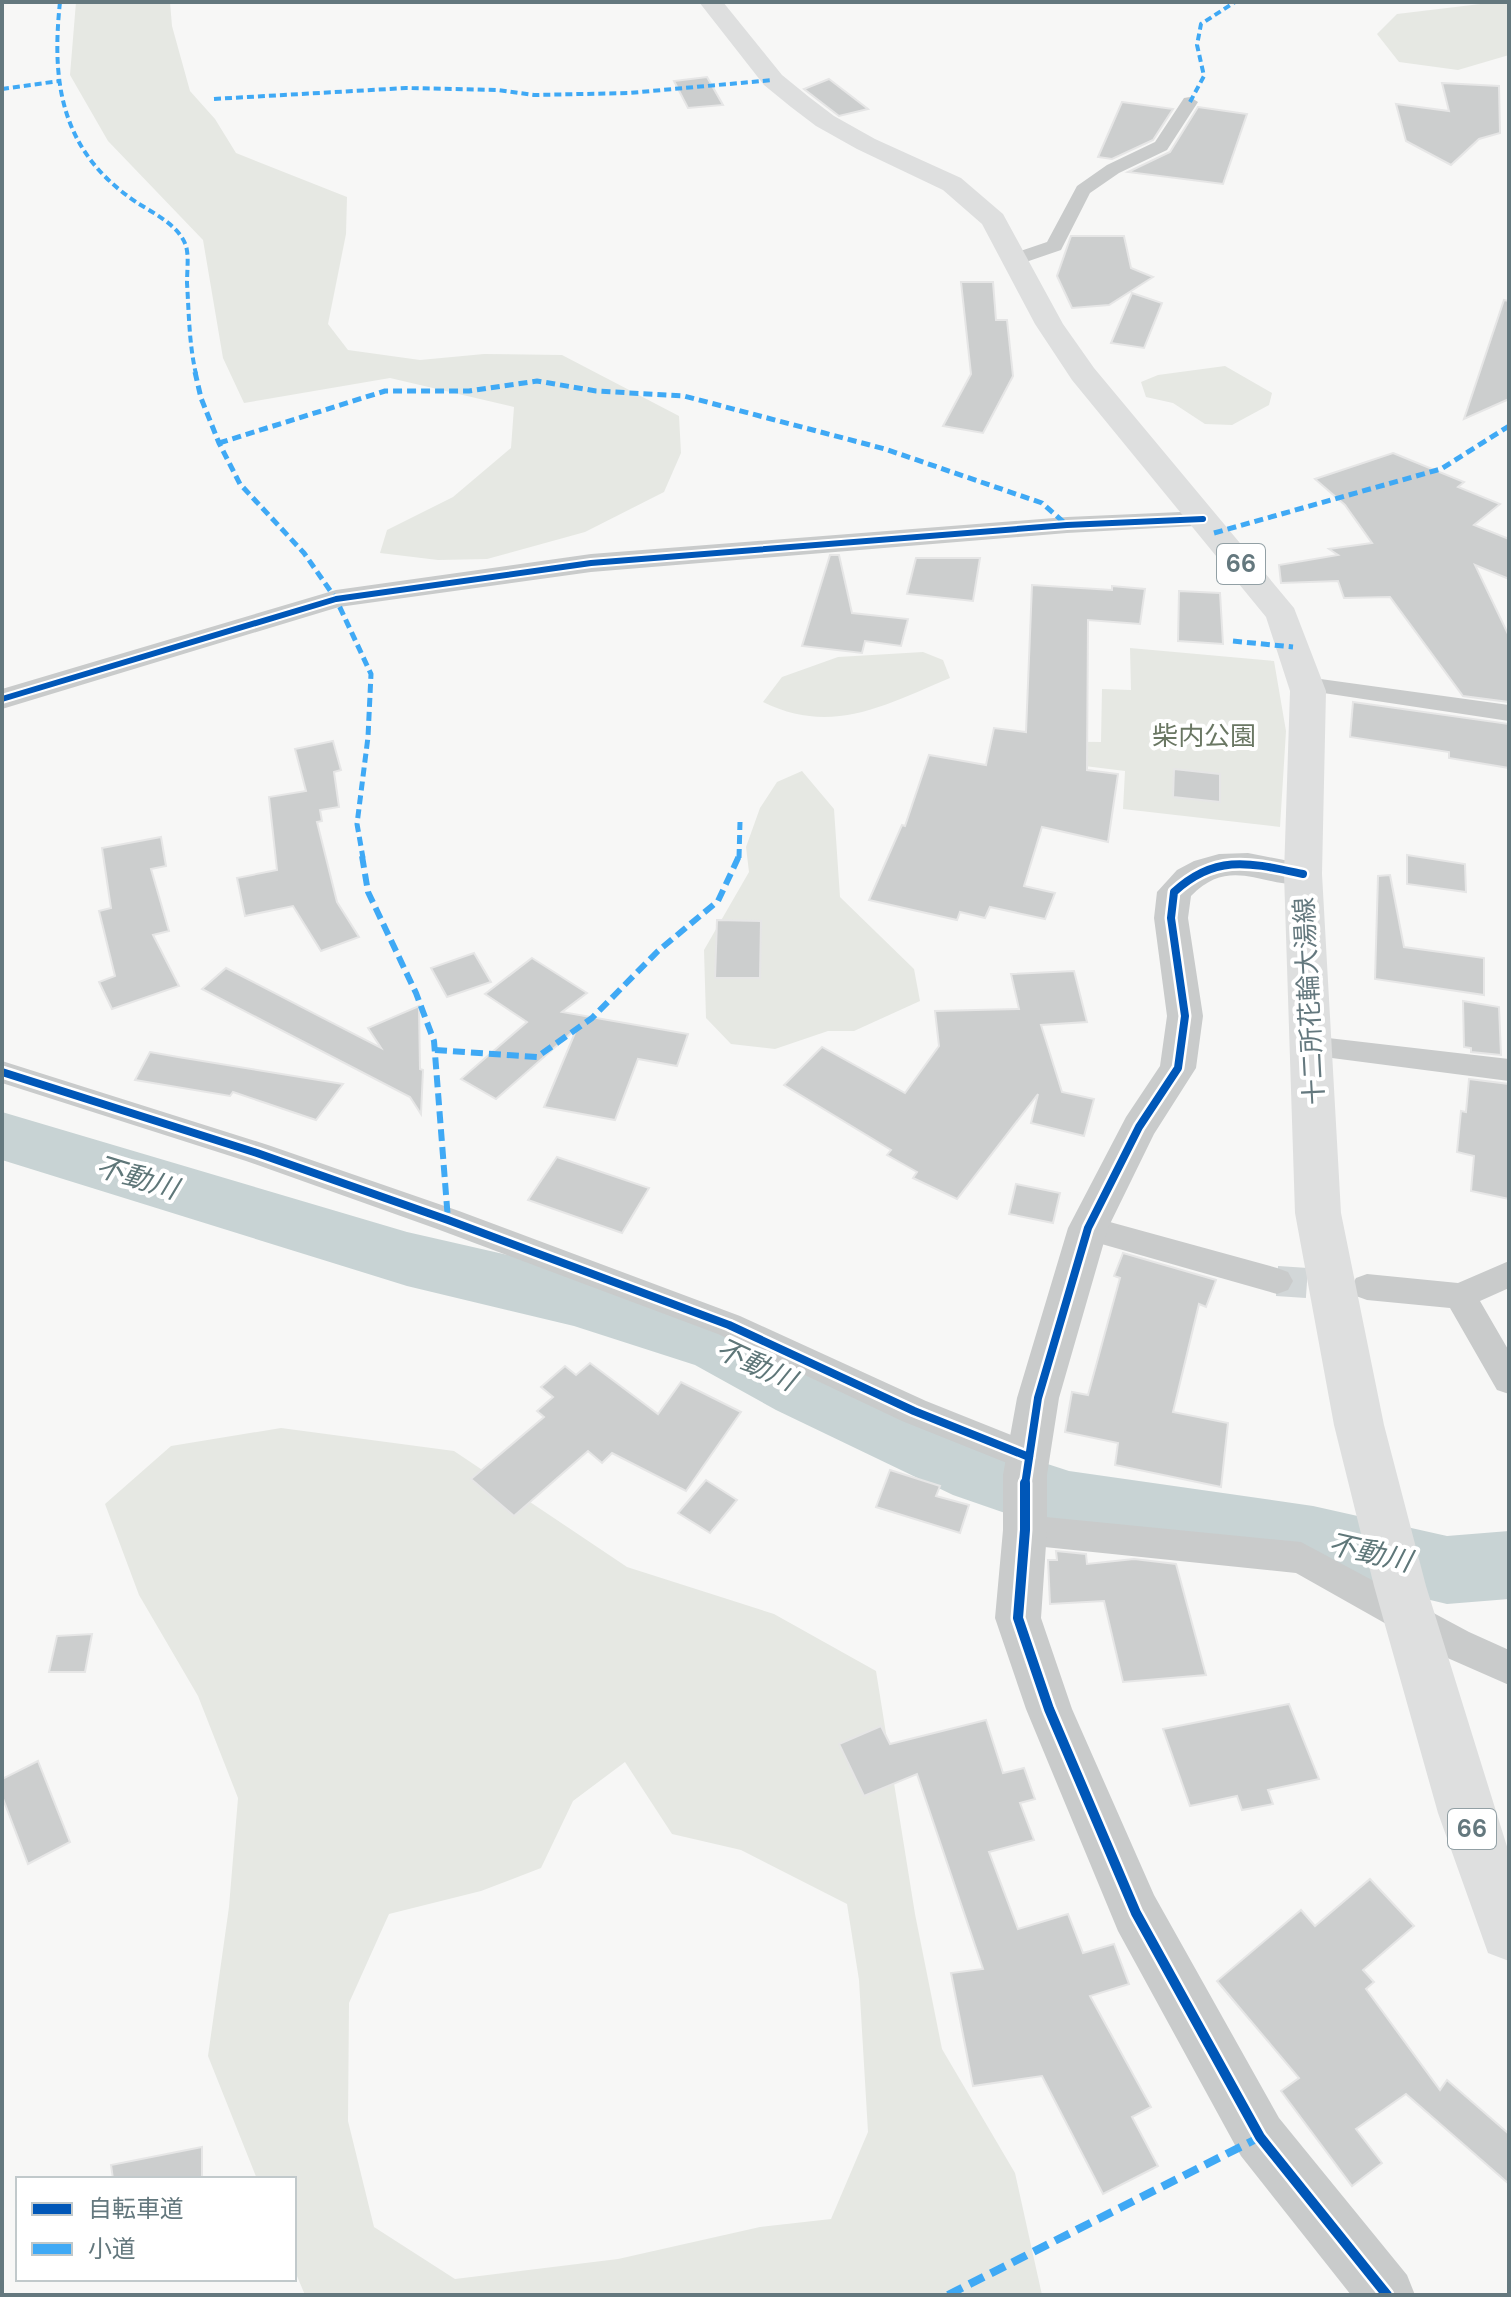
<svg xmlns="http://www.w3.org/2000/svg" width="1511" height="2297" viewBox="0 0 1511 2297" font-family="'DM Sans','Noto Sans JP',sans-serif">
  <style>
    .green { fill: #e6e8e3; fill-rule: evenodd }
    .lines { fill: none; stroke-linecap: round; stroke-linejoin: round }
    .river { fill: #c8d3d4; fill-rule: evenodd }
    .building { fill: #cccece; stroke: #e6e6e6; stroke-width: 2 }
    .minor-tunnel { stroke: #d2d7d8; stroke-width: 30; stroke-dasharray: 30 15; stroke-linecap: butt }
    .minor { fill: #c9cbcb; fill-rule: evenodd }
    .tertiary { fill: #c9cbcb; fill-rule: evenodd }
    .primary { fill: #dedfdf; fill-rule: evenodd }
    .quiet-far3 { stroke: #3fa9f5; stroke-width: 4; stroke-dasharray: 7 4; stroke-linecap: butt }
    .quiet-far2 { stroke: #3fa9f5; stroke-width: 5; stroke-dasharray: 9 5; stroke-linecap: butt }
    .quiet-far1 { stroke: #3fa9f5; stroke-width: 6; stroke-dasharray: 12 6; stroke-linecap: butt }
    .quiet { stroke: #3fa9f5; stroke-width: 8; stroke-dasharray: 16 8; stroke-linecap: butt }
    .cycleway-far2-casing { stroke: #fff; stroke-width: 10 }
    .cycleway-far1-casing { stroke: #fff; stroke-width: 13 }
    .cycleway-casing { stroke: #fff; stroke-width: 15 }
    .cycleway-far2 { stroke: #0057b8; stroke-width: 6 }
    .cycleway-far1 { stroke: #0057b8; stroke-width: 8 }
    .cycleway { stroke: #0057b8; stroke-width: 10 }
    .labels { text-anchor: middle; stroke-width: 8; stroke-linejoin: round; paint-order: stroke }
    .shield { fill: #fff; stroke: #92a0a5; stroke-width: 2 }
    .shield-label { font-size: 24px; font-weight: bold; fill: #64787e }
    .park-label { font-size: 26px; fill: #6a7763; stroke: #fff }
    .street-label { font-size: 26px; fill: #64787e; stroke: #fff }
    .water-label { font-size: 28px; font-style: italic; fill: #5f7779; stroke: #fff }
  </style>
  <rect width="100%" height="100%" fill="#f7f7f6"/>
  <!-- green -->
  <g class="green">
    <path d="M76,2h94l2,24 18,65 25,28 21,34 111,44 -1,37 -18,90 20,26 72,10 64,-6 78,1 117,61 2,37 -17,39 -79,40 -98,27 -49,1 -58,-7 7,-23 66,-33 58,-49 3,-41 -124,-29 -146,25 -21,-45 -20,-118 -95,-99 -38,-66z"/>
    <path d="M1497,2h12v53l-51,15 -59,-8 -22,-28 20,-20z"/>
    <path d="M1225,366l47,27 -3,12 -37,20 -27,-1 -32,-21 -27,-6 -5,-15 17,-7z"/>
    <path d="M1130,648l144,13 12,70 -6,96 -157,-18 2,-38 -105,-13 2,-17 79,1 1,-53 29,1z"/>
    <path d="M923,652l20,8 7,18c-65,27 -118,58 -187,24l19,-25 56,-20z"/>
    <path d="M802,771l32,38 6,88 74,72 6,32 -66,30h-26l-53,18 -44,-5 -25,-26 -2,-68 45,-78 -3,-25 14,-39 17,-26z"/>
    <path d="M281,1428l173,23 173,116 147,47 102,57 39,243 27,135 73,124 27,122h-737l-11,-26v-90h-37l-49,-123 21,-149 9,-109 -40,-102 -59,-101 -34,-91 66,-58zM625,1762l47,72 69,16 106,54 12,76 9,152 -37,87 -71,8 -142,32 -163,20 -81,-52 -26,-106 1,-118 40,-89 92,-23 60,-23 32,-67z"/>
  </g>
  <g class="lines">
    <!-- river -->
    <path class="river" d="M2,1112l405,120 167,38 144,45 24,9 84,44 172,80 71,23 244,35 134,30 62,-5v68l-62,5 -134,-32 -244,-37 -116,-40 -177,-85 -81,-45 -121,-39 -167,-40 -405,-126z"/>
  </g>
  <!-- building -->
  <g class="building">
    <path d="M707,77l16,28 -35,3 -14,-27z"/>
    <path d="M829,79l39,30 -29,7 -35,-27z"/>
    <path d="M1442,83l57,3 1,47 -21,6 -28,26 -45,-24 -10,-37 53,7z"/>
    <path d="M1122,102l51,7 -20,31 -41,19 -14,-2z"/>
    <path d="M1198,107l49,7 -24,70 -95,-12 42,-20z"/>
    <path d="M1071,236h53l7,32 22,9 -44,28 -37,3 -15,-32z"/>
    <path d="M961,282h32l3,38h11l6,56 -30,57 -40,-7 28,-52z"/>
    <path d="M1132,293l30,10 -18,45 -33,-5z"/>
    <path d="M1504,300l5,1v98l-45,20z"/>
    <path d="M1393,453l71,29 -6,5 42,17 -26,21 35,14v40l-34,-14 34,71v66l-46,-6 -73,-99 -46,1 -6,-17 -57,2 -2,-18 59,-10 -9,-6 43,-6 -27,-38 -30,-26z"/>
    <path d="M830,555h9l13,58 56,6 -7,27 -36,-5 -3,12 -60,-7z"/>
    <path d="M916,558h64l-7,43 -66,-7z"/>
    <path d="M1032,585l80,5v-4l33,3 -5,35 -52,-4 -1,150 31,4 -10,68 -66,-15 -18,59 31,7 -10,26 -55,-12 -5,11 -25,-6 -3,8 -88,-20 33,-75 3,1 24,-71 57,10 8,-37 32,4z"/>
    <path d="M1179,591l41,2 3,51 -45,-3z"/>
    <path d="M1353,702l156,22v44l-60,-10v-6l-99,-15z"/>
    <path d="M333,741l8,29 -7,2 5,35 -19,3 2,11 -5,1 20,80 22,35 -38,14 -28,-45 -48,10 -8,-38 40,-8 -8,-73 37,-6 -11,-42z"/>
    <path d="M1174,769l46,5v28l-47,-5z"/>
    <path d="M161,837l5,29 -15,3 18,62 -16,4 26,51 -67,23 -13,-27 16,-6 -16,-65 12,-3 -9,-60z"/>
    <path d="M1407,855l58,9 1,28 -59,-8z"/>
    <path d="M1390,875l14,72 80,11v37l-109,-16 3,-103z"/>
    <path d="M717,920l44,1 -1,57h-45z"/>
    <path d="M474,953l17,29 -44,15 -16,-29z"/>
    <path d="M532,958l55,35 -25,19 126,22 -11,32 -39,-7 -23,61 -71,-13 33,-79 -81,71 -35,-20 66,-57 -42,-28z"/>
    <path d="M226,968l155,80 -13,-20 51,-22 1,63 3,1 -2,44 -11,-17 -208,-108z"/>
    <path d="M1074,971l13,51 -46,3 21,67 32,7 -10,37 -53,-13 7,-29 -81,105 -44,-21 4,-6 -30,-17 4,-5 -107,-65 38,-38 83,46 34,-47 -4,-35 84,-2 -8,-35z"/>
    <path d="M1463,1001l36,6 2,48 -30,-3v-4l-7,-1z"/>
    <path d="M150,1052l28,5 165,27 -27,36 -83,-28 -3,4 -95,-16z"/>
    <path d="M1469,1079l40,5v115l-38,-8 3,-35 -17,-4 4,-41 5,1z"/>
    <path d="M557,1157l92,31 -27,45 -94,-33z"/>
    <path d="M1016,1184l44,9 -7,30 -44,-9z"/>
    <path d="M1123,1253l93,27 -10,27 -7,-3 -26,108 55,11 -7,64 -106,-22 3,-22 -53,-11 7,-40 16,3 32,-117 -6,-2z"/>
    <path d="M590,1363l68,51 23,-32 60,30 -55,79 -74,-38 -10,10 -14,-12 -74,65 -43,-37 73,-62 -7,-6 16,-14 -12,-10 24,-21 11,9z"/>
    <path d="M890,1470l50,16 -4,10 33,9 -9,28 -84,-26z"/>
    <path d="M706,1480l31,20 -27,33 -32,-20z"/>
    <path d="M1056,1551l30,3 1,10 47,-5 42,5 30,111 -83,7 -19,-81 -54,3 -2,-44h9z"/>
    <path d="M92,1634l-7,38h-36l8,-36z"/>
    <path d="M1289,1704l30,75 -51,11 5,14 -31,6 -5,-14 -47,10 -27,-77z"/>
    <path d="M986,1720l17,53 21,-5 11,31 -15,4 14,37 -45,12 29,77 50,-15 15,39 31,-9 15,40 -39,12 61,111 -19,10 26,49 -55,28 -61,-118 -69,10 -22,-113 32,-4 -66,-195 -53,22 -25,-52 42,-18 9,18z"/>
    <path d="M38,1761l32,81 -42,22 -26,-68v-17z"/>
    <path d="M1370,1879l44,47 -51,44 11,12 -8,7 74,101 7,-10 62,54v50l-103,-90 -50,35 26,34 -30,23 -71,-95 18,-13 -82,-97 84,-71 14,16z"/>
    <path d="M202,2147v32h-89l-2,-14z"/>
  </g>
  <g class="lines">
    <!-- minor-tunnel -->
    <path class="minor-tunnel" d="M1277,1281l72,5"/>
    <!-- minor -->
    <g class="minor">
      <path d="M1190,97l8,5 -31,48 -48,23 -29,20 -29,57 -38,13h-14l-2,-4 2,-4 38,-13 30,-56 30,-21 48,-23 29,-44z"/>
      <path d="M1306,677l203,28v16l-212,-32 -3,-5 3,-5z"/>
      <path d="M1311,1036l198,23v22l-208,-27 -4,-7 4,-7z"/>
      <path d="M2,1061l266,84 191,66 281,105 186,85 115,46 5,10 -5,10 -12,5 -12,-5 -115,-46 -184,-87 -281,-105 -191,-68 -244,-78z"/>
      <path d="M1088,1216l189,52 11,4 5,9 -5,9 -11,4 -200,-57 -4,-9 4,-9z"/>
      <path d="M1509,1261v27l-29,13 29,50v43l-12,-4 -47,-82 -83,-8 -11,-4 -5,-9 5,-9 11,-4 91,9z"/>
      <path d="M1025,1515l276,27 168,90 40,18v35l-66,-29 -147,-83 -271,-28 -12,-4 -5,-11 5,-11z"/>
    </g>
    <!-- tertiary -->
    <g class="tertiary">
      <path d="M1203,511l10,2 4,6 -4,6 -146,8 -476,39 -252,35 -337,102v-20l334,-99 255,-36 476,-37z"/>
      <path d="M1248,853l67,13 5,8 -5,8c-44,13 -81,-31 -124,14l-3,22 15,98 -7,52 -42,66 -46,94 -49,170 -12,77v55l-6,88 31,91 82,186 125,223 128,157 8,20h-64l-110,-139 -123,-225 -92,-222 -31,-91 8,-88v-55l14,-77 51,-170 58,-111 34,-51 7,-50 -13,-98 3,-26 20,-22 17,-9 25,-7z"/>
    </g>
    <!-- primary -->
    <path class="primary" d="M699,2h24l59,73 27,22 25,19 41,23 86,39 42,36 60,110 31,44 200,240 32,83 -4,183 19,339 43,212 42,161 83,267v108l-21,-8 -50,-140 -64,-227 -40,-161 -39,-212 -11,-339 6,-183 -24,-74 -194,-237 -37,-56 -53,-100 -39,-34 -86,-41 -41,-23 -25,-19 -27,-22z"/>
    <!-- quiet-far3 -->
    <g class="quiet-far3">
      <path d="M60,2c-9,83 2,150 76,200 17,11 43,23 50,44 3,10 1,25 1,37 2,31 2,61 9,91"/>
      <path d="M2,89l57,-8"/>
      <path d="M214,99l192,-11 91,2 37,5 95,-2 144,-13"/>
      <path d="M1190,102l14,-26 -7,-31 4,-21 34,-22"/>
    </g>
    <!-- quiet-far2 -->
    <g class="quiet-far2">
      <path d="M195,372l6,26 18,45 21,41 64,69 32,46 35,75 -3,63 -11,87 6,34"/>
      <path d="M219,443l166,-52h84l68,-10 59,10 88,5 201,53 157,54 25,22"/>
      <path d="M1214,533l227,-64 68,-43"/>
      <path d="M1233,641l60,6"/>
      <path d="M739,858l1,-36"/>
    </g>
    <!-- quiet-far1 -->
    <g class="quiet-far1">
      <path d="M362,856l6,36 48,101 18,48 14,179"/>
      <path d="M435,1050l102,7 55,-39 66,-67 60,-50 21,-45"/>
    </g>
    <!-- quiet -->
    <path class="quiet" d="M948,2295l312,-158"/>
    <!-- cycleway-far2 casing -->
    <g class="cycleway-far2-casing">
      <path id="cycleway-far2" d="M2,699l334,-100 255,-36 476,-38 136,-6"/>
    </g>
    <!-- cycleway-far1 casing -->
    <g class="cycleway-far1-casing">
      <g id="cycleway-far1">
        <path d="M2,1072l255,81 191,67 281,105 185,86 115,46"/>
        <path d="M1025,1485l13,-87 50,-170 51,-101 39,-59 7,-52 -14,-98 3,-26c42,-39 77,-29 129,-18"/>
      </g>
    </g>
    <!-- cycleway casing -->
    <g class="cycleway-casing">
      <path id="cycleway" d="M1025,1483v47l-7,88 31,91 87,204 124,224 127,158"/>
    </g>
    <!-- cycleway-far2 -->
    <use href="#cycleway-far2" class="cycleway-far2"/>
    <!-- cycleway-far1 -->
    <use href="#cycleway-far1" class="cycleway-far1"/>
    <!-- cycleway -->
    <use href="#cycleway" class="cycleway"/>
  </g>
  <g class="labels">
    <!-- shield labels -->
    <g class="shield">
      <rect x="1217" y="544" width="48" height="40" rx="6"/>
      <rect x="1448" y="1809" width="48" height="40" rx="6"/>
    </g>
    <g class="shield-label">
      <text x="1241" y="572">66</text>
      <text x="1472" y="1837">66</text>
    </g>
    <!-- park labels -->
    <g class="park-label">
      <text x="1204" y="745">柴内公園</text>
    </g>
    <!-- street labels -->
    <g class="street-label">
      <text transform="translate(1309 1001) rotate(-93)" y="9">十二所花輪大湯線</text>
    </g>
    <!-- water labels -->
    <g class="water-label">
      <text transform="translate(137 1177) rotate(17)" y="10">不動川</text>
      <text transform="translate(756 1364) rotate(25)" y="10">不動川</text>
      <text transform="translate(1370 1552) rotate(13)" y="10">不動川</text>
    </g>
  </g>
  <!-- border -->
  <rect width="1511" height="2297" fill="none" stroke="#64787e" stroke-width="8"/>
  <!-- legend -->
  <rect x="16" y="2177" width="280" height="104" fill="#ffffff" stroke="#c1c9cb" stroke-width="2"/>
  <rect x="32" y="2203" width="40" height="12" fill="#0057b8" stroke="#c1c9cb" stroke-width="2"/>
  <text x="88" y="2217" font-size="24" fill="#64787e">自転車道</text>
  <rect x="32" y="2243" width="40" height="12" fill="#3fa9f5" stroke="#c1c9cb" stroke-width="2"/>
  <text x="88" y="2257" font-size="24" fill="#64787e">小道</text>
</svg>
